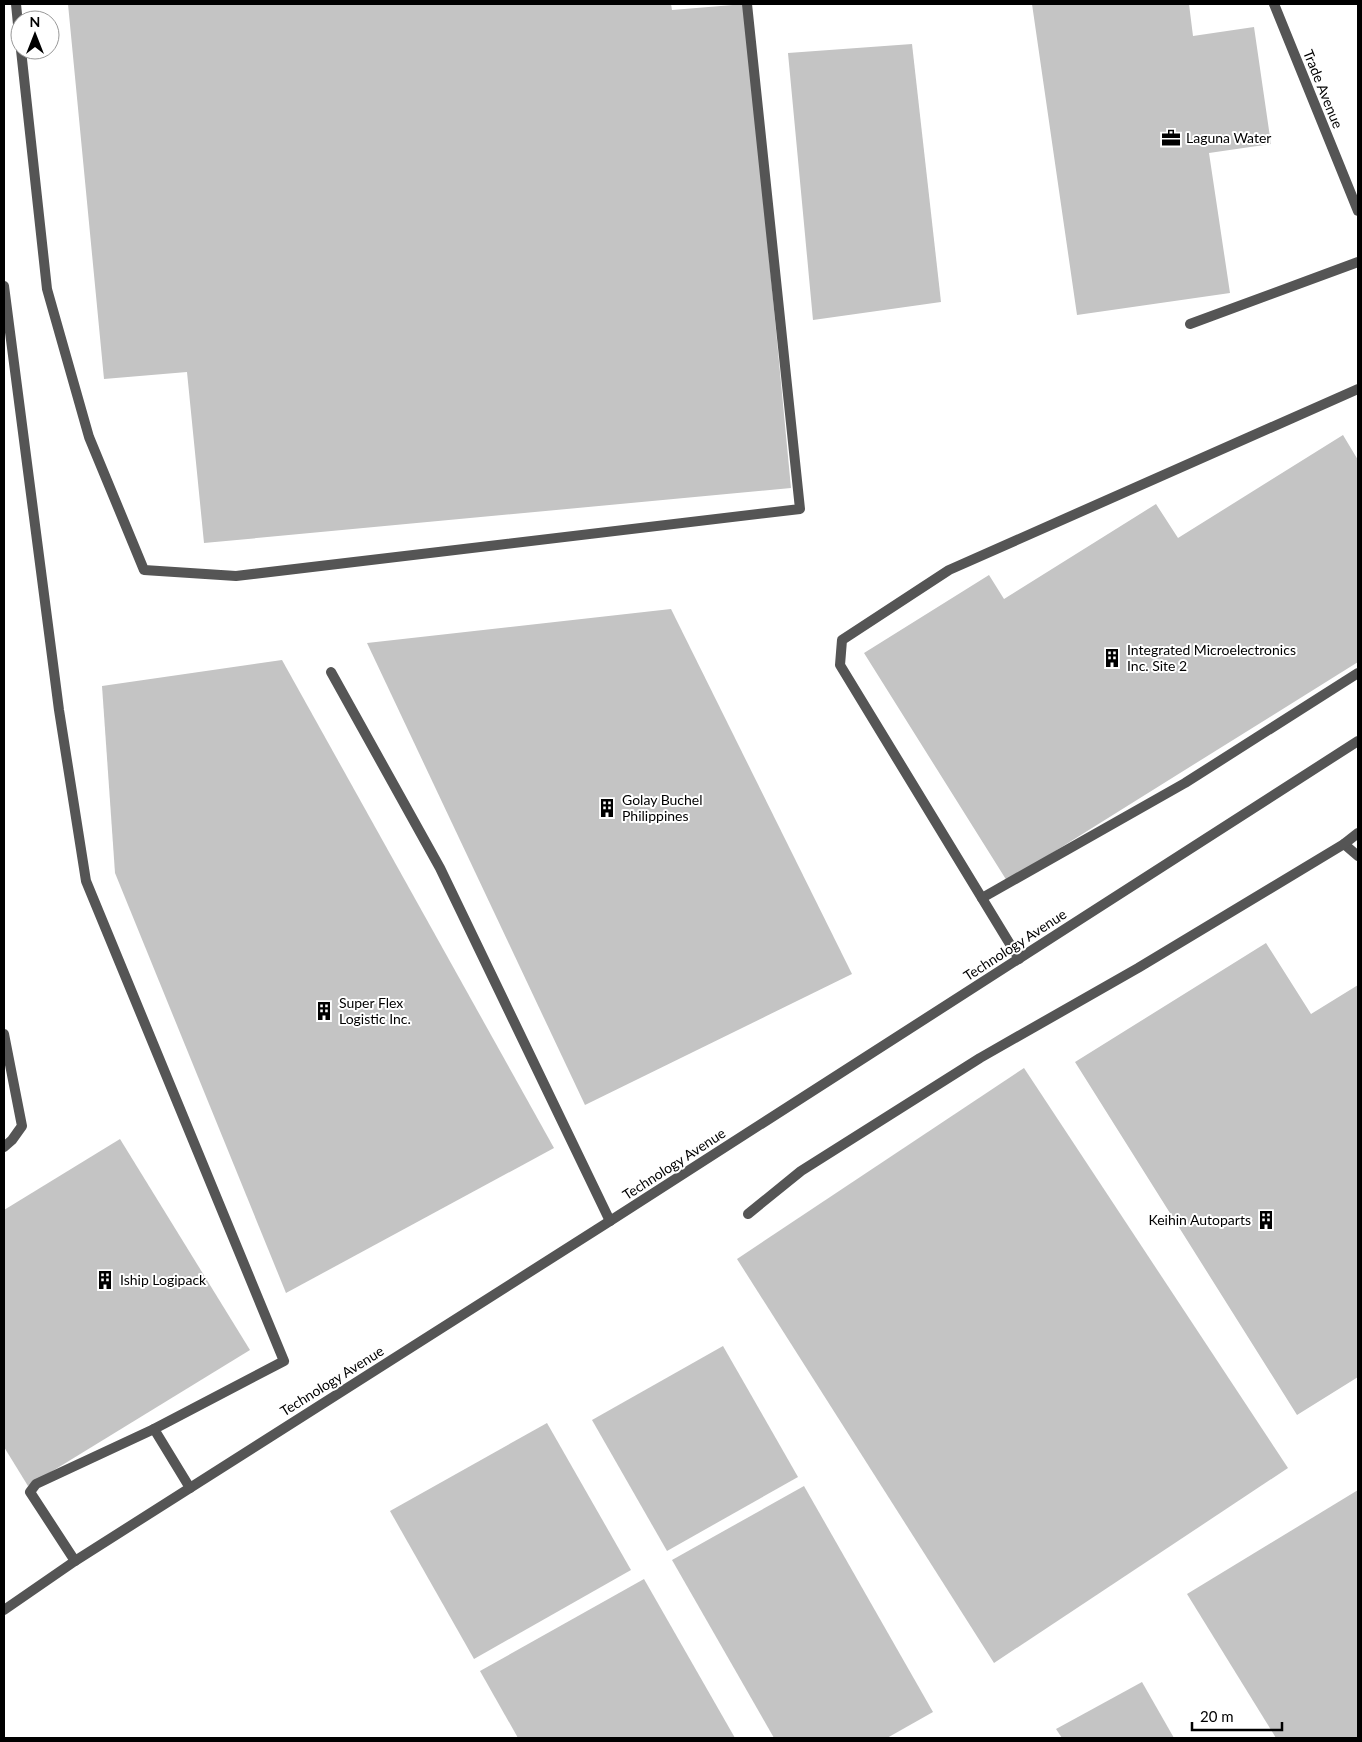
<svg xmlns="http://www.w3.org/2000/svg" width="1362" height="1742" viewBox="0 0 1362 1742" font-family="Lato,sans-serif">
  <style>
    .building { fill: #c4c4c4 }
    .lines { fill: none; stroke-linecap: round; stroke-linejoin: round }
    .lane { stroke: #555; stroke-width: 10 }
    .street { stroke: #555; stroke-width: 10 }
    .labels { text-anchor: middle; stroke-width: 4; stroke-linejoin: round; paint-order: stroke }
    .street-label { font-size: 14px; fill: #000; stroke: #fff }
    .poi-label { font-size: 14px; fill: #000; stroke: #fff; text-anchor: start }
  </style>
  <rect width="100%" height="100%" fill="#fff"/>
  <!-- building -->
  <g class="building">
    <path d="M68,4h603l1,6 73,-6 46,484 -587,55 -17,-171 -83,7z"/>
    <path d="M1032,4h157l4,32 61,-9 17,117 -62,9 21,140 -153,22z"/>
    <path d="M912,44l29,258 -128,18 -25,-267z"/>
    <path d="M1343,435l15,25v202l-351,219 -143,-228 125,-78 15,24 152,-95 22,34z"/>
    <path d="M671,609l181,365 -267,131 -218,-462z"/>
    <path d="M282,660l272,488 -268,145 -171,-420 -13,-187z"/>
    <path d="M1266,943l45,71 47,-29v392l-61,38 -222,-353z"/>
    <path d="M1024,1068l264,400 -294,195 -257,-404z"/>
    <path d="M120,1139l130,211 -222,136 -24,-39v-237z"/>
    <path d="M723,1346l75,131 -131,74 -75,-131z"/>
    <path d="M547,1423l84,147 -157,89 -84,-148z"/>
    <path d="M804,1486l129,226 -46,26h-113l-102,-178z"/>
    <path d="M1358,1490v248h-82l-89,-144z"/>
    <path d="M644,1579l91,159h-217l-38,-67z"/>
    <path d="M1142,1682l32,56h-112l-6,-9z"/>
  </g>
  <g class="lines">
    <!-- lane -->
    <g class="lane">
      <path d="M16,4l4,41"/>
      <path d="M21,50l26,239 42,148 55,133 92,6 564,-67 -53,-505"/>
      <path d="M4,286l55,424 27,171 198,480 -130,68 36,59"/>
      <path d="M1190,324l168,-62"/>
      <path d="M331,672l109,196 170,353"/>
      <path d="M1344,844l14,12"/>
      <path d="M982,898l203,-115 173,-110"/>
      <path d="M1019,959l-179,-294 2,-25 107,-70 409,-181"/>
      <path d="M4,1034l18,92 -10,14 -8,7"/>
      <path d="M748,1214l53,-43 179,-113 158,-90 206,-124 14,-11"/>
      <path d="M75,1561l-45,-69 6,-8 118,-55"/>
    </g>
    <!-- street -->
    <g class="street">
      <path d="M1274,4l84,207"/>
      <path d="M4,1610l71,-49 535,-340 748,-480"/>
    </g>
  </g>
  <!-- icons -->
  <defs>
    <g id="office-bare" transform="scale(1.5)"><path d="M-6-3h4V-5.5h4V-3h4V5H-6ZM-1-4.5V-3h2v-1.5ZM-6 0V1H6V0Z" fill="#000" stroke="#fff" stroke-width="2.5" paint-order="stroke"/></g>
    <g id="building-bare" transform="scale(1.5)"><path d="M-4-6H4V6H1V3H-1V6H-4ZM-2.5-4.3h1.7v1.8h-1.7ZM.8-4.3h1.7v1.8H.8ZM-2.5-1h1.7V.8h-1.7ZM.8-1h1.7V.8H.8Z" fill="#000" stroke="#fff" stroke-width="2.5" paint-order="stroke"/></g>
  </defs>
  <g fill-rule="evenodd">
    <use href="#office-bare" x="1171" y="138"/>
    <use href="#building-bare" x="1112" y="658"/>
    <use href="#building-bare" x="607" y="808"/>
    <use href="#building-bare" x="324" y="1011"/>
    <use href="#building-bare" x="1266" y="1220"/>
    <use href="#building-bare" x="105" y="1280"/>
  </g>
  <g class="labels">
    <!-- street labels -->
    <g class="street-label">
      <text transform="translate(1323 89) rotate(68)" y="5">Trade Avenue</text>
      <text transform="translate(1015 945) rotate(-33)" y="5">Technology Avenue</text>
      <text transform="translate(674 1164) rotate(-33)" y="5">Technology Avenue</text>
      <text transform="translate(332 1381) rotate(-32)" y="5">Technology Avenue</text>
    </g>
    <!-- poi labels -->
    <g class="poi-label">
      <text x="1186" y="143">Laguna Water</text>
      <text x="1127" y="655">Integrated Microelectronics<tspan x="1127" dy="16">Inc. Site 2</tspan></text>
      <text x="622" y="805">Golay Buchel<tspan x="622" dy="16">Philippines</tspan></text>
      <text x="339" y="1008">Super Flex<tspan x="339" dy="16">Logistic Inc.</tspan></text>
      <text x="1251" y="1225" text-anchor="end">Keihin Autoparts</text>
      <text x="120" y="1285">Iship Logipack</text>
    </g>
  </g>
  <!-- border -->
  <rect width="1362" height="1742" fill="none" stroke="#000000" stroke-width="10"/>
  <!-- north arrow -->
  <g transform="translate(35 35)"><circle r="24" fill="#ffffff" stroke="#999999"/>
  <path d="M0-4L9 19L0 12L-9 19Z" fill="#000000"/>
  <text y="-8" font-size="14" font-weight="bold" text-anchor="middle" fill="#000000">N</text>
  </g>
  <!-- scale -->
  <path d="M1192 1722v8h90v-8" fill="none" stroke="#000000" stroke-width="2.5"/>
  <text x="1200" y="1722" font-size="15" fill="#000000" stroke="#ffffff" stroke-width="4" paint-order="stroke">20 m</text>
</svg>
